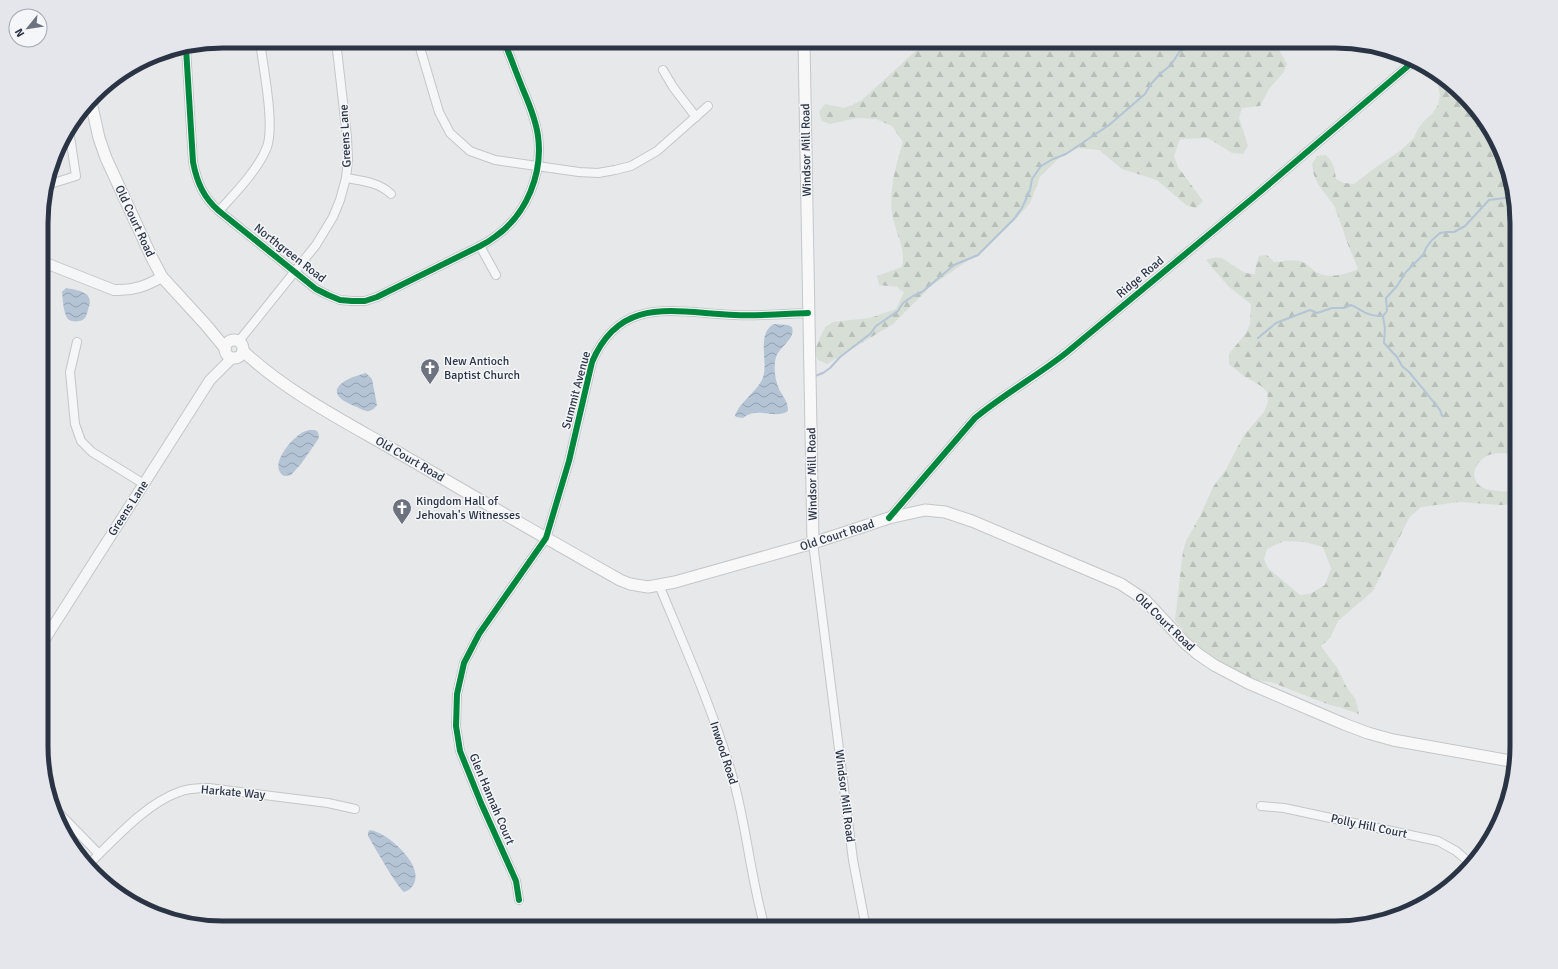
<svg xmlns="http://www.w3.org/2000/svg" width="1558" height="969" viewBox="0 0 1558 969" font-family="Signika,sans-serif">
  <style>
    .forest { fill: url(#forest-firs); fill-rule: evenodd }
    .water { fill: url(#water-waves) }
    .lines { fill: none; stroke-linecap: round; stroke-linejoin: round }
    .stream { stroke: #b4c4d5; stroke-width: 2 }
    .minor-casing { stroke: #c4c6c8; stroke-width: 10 }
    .tertiary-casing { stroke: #c4c6c8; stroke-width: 12 }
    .secondary-casing { stroke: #c4c6c8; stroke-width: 13 }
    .minor { stroke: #f5f6f7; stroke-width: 8 }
    .tertiary { stroke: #f5f6f7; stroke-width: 10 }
    .secondary { stroke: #f8f8f8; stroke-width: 11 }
    .cycleway-casing { stroke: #f4f6f9; stroke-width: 8 }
    .cycleway { stroke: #00873e; stroke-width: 6 }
    .labels { text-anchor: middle; stroke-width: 3; stroke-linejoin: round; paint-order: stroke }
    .street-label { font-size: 12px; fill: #2b3445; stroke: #f4f6f9 }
    .poi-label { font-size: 12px; fill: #2b3445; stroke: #f4f6f9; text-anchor: start }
    .rim { fill: none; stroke: #2b3445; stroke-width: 5 }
  </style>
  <defs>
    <pattern id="forest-firs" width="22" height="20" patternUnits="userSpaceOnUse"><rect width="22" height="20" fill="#d6ded6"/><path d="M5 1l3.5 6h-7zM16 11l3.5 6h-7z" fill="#b8bfb9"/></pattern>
    <pattern id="water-waves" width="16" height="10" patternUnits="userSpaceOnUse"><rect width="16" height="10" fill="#b4c4d5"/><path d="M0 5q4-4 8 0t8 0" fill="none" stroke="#93a0af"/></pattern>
  </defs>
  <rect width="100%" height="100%" fill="#e6e8ea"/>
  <!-- forest -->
  <g class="forest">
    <path d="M949,41h329l-2,3 11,20 -4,9 -14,16 -9,17 -18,2 -3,10 9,28 -5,8 -11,-1 -24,-15 -28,1 -6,17 4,11 25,34 -7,7 -10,-3 -29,-25 -35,-11 -23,-19 -20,-2 -17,7 -22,22 -10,26 -14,16 -37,34 -48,33 -38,38 -66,40 -9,-4 -4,-8 11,-25 8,-5 37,-4 26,-9 8,-17 -7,-5 -18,-2 -2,-9 25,-9c5,-18 -8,-36 -10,-54 -3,-25 4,-48 11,-71l-11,-16 -16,-7 -19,-1 -27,6 -8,-3 -3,-9 6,-8 19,4 8,-3 10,-5 57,-52z"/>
    <path d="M1439,74l54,58 24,79v243c-8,0 -17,-2 -25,0 -13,3 -24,19 -14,30 5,6 14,6 21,7 7,1 11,1 18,-2v15l-16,1 -42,-3 -38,5 -12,11 -36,73 -35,30 -8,17 -9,8 17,23 8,17 10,14 3,14 -20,-7 -9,-2 -59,-23 -21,-2 -9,-3 -41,-27 -7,-6 -18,-24 8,-69 3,-10 14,-25 13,-29 12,-16 19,-36 20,-23 4,-10 -1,-10 -6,-6 -17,-10 -15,-12v-10l17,-21 4,-9 1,-20 -23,-18 -22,-26c18,-7 19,2 34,10 5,3 9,4 15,4l1,-9 3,-9 8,-1 7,7c9,0 17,-3 25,-1 8,1 12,9 19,12 11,6 29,1 40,-4l-11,-27 -12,-35 -17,-23 -4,-9 -2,-11 5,-8 9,-1c7,7 9,14 10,24l8,4 10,1 22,-17 24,-16 14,-13 4,-9 6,-8 8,-7 6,-9 2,-10 -4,-19zM1284,541l21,1 18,5 8,21 -6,17 -15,9 -10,1 -32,-27 -4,-9 3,-10z"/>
  </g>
  <!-- water -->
  <g class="water">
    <path d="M66,288c6,1 21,3 23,10 2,4 0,8 -1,12 -1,3 -2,7 -4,9 -3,3 -12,3 -15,1 -6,-5 -6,-21 -7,-28z"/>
    <path d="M774,324l14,1 4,2c4,12 -12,19 -16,30 -3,11 -1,24 4,34 4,7 8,11 8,20 -12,9 -30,-5 -45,7l-7,-1 -1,-2c6,-14 20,-22 27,-35 8,-16 -7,-46 12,-56z"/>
    <path d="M366,373l6,6 5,26c-2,3 -4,5 -8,6 -3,1 -8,-2 -12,-4 -35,-13 -19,-27 9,-34z"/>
    <path d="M309,430h6l3,2 1,6 -18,26 -10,11 -7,1c-16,-10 6,-35 16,-42 2,-2 6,-3 9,-4z"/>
    <path d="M370,830c17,2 51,33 45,51 -2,6 -5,9 -11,11 -7,-5 -30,-46 -36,-56v-4z"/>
  </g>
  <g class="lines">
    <!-- stream -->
    <g class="stream">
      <path d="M1258,338l18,-15 34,-13 7,3 15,-5h12l7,-3c14,6 14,11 32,11"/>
      <path d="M815,376l8,-3 7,-5 10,-11 30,-23 6,-8 22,-15 5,-8 10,-7 9,-4 32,-27 24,-10 36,-36 8,-11 8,-18 2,-11 9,-13 12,-7 13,-5 43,-29 36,-31 6,-10 10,-11 9,-7 10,-15 10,-5 10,-1 6,-4"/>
      <path d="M1442,416l-2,-6 -16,-20 -15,-18 -7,-6 -5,-9 -13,-14 1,-15 -2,-12 4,-5 -1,-13 11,-12 9,-14 18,-18 2,-6 6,-8 8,-7 7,-1h7l11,-6 24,-26 23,-3"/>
    </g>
    <!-- minor casing -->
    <g class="minor-casing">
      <g id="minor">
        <path d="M418,41l21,71 11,21 20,18 25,9 84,12 19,1 17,-3 16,-4 26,-15 51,-45"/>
        <path d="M186,48l7,114c4,21 11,36 26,49l97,78 12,6 12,5 12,1h13l12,-4 103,-51c6,-3 11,-6 16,-10 31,-22 47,-63 42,-100 -2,-15 -8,-30 -14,-44 -7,-17 -13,-34 -20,-51"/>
        <path d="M663,70l10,17 23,30"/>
        <path d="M346,178c16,3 33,4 45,16"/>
        <path d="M47,185l29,-9 -7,-46"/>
        <path d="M219,211c16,-18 39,-41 48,-64 8,-23 -4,-80 -7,-106"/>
        <path d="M480,246l16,29"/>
        <path d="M239,341l77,-96 17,-28 7,-17 6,-22 2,-18 -1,-23 -11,-96"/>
        <path d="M77,342l-7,30 5,52 6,17 11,11 52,32"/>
        <path d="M889,518l86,-100c29,-24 62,-42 91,-65l188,-156 160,-136"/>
        <path d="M813,543l40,317 13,68"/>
        <path d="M659,585c27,65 56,129 75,197 13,48 17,98 31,146"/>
        <path d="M1261,806l23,2 154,33 18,10 14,12"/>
        <path d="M59,813l40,41"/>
        <path d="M89,864c25,-24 56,-60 90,-72 9,-4 20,-4 30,-4l119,15 27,6"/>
        <path d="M519,900l-3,-19 -35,-78 -21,-52 -4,-25 1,-32 7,-31 15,-29 67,-96 23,-77 23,-99c29,-68 84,-49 143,-47 24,1 49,-1 73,-2"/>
      </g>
    </g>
    <!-- tertiary casing -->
    <g class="tertiary-casing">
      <g id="tertiary">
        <path d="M43,262l71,28c19,1 32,-4 48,-13"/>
        <path d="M43,642l167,-262 22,-22"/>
      </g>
    </g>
    <!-- secondary casing -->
    <g class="secondary-casing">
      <g id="secondary">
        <path d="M804,41l9,502"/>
        <path d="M91,102l8,36 7,20 46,100 10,19 44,48 19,23"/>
        <circle cx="234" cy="349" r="9"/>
        <path d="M243,351c44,41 99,69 151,99 75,44 150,87 226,130l10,4 18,3 27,-5 138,-39 76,-25 36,-8 20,2 27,9 149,63 24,16 40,43 13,11 16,11 34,18 96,41 24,9 25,7 123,22"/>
      </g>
    </g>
    <!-- minor -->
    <use href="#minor" class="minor"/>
    <!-- tertiary -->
    <use href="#tertiary" class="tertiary"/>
    <!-- secondary -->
    <use href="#secondary" class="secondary"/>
    <!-- cycleway casing -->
    <g class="cycleway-casing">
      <g id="cycleway">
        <path d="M186,48l7,114c4,21 11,36 26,49l97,78 12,6 12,5 12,1h13l12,-4 103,-51c6,-3 11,-6 16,-10 31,-22 47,-63 42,-100 -2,-15 -8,-30 -14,-44 -7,-17 -13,-34 -20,-51"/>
        <path d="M889,518l86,-100c29,-24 62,-42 91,-65l188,-156 160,-136"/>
        <path d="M519,900l-3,-19 -35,-78 -21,-52 -4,-25 1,-32 7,-31 15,-29 67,-96 23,-77 23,-99c29,-68 84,-49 143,-47 24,1 49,-1 73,-2"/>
      </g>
    </g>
    <!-- cycleway -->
    <use href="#cycleway" class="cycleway"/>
  </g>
  <!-- icons -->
  <defs>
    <g id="church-pin" transform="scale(1)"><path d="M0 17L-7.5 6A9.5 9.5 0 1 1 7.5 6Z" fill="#6c737f" stroke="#f4f6f9"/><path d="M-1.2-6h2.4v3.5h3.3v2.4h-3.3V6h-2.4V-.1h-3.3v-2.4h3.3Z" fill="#fff"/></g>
  </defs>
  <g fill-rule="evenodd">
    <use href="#church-pin" x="430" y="368"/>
    <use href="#church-pin" x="402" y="508"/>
  </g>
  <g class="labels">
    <!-- street labels -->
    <g class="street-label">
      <text transform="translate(345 136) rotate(-93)" y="4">Greens Lane</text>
      <text transform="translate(806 150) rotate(-91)" y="4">Windsor Mill Road</text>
      <text transform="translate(135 221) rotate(65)" y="4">Old Court Road</text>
      <text transform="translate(290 253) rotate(38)" y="4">Northgreen Road</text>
      <text transform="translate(1140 277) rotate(-40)" y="4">Ridge Road</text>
      <text transform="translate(576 390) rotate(-75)" y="4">Summit Avenue</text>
      <text transform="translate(410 459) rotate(30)" y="4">Old Court Road</text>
      <text transform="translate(812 474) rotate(-91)" y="4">Windsor Mill Road</text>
      <text transform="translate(128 508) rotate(-57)" y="4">Greens Lane</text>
      <text transform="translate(837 535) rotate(-18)" y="4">Old Court Road</text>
      <text transform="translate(1165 622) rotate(44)" y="4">Old Court Road</text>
      <text transform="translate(724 753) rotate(72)" y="4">Inwood Road</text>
      <text transform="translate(233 792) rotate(5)" y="4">Harkate Way</text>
      <text transform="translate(845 796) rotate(83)" y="4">Windsor Mill Road</text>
      <text transform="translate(492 799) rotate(67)" y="4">Glen Hannah Court</text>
      <text transform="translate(1369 826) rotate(12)" y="4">Polly Hill Court</text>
    </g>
    <!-- poi labels -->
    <g class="poi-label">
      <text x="444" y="365">New Antioch<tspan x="444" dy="14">Baptist Church</tspan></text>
      <text x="416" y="505">Kingdom Hall of<tspan x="416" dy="14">Jehovah's Witnesses</tspan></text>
    </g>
  </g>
  <!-- crop -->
  <path d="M0 0H1558V969H0ZM223 48H1335A175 175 0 0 1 1510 223V746A175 175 0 0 1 1335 921H223A175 175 0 0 1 48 746V223A175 175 0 0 1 223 48Z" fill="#e4e6eb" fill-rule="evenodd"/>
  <path class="rim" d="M223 48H1335A175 175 0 0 1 1510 223V746A175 175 0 0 1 1335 921H223A175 175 0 0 1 48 746V223A175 175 0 0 1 223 48Z"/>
  <!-- north arrow -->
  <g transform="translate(28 28) rotate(240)"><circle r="19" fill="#f4f6f9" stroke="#a4a8b1"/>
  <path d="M0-3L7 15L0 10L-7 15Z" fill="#6c737f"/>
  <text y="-6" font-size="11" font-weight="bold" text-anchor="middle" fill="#2b3445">N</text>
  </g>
</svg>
